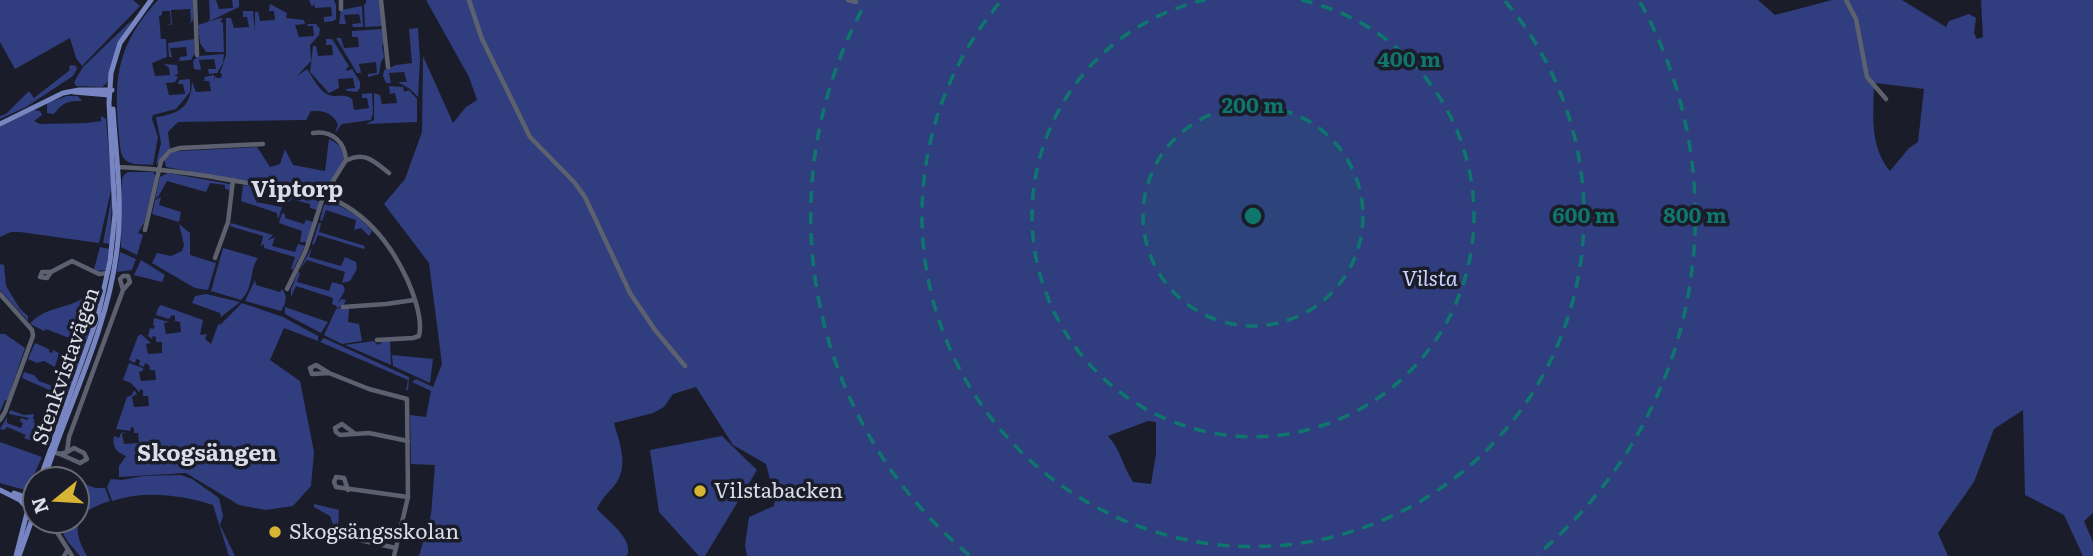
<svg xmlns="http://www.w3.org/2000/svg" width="2093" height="556" viewBox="0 0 2093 556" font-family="Literata,serif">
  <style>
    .green { fill: #303d7e; fill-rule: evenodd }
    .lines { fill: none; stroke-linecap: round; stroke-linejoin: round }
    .minor { stroke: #5d616f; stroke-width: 4.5 }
    .major { stroke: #7786c3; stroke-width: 5 }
    .ring { fill: none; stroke: #0f766e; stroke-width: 3.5; stroke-dasharray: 12 9 }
    .poi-dot { fill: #d8b434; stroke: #1a1d29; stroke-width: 2.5 }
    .labels { text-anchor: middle; stroke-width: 7; stroke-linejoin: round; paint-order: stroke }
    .park-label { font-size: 21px; font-style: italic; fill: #c9d5fd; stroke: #1a1d29 }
    .street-label { font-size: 21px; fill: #dadde5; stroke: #1a1d29 }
    .poi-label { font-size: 21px; fill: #dadde5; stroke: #1a1d29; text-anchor: start }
    .neighbourhood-label { font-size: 23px; font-weight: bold; fill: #dadde5; stroke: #1a1d29 }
    .centre { fill: #0f766e; stroke: #1a1d29; stroke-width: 3.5 }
    .ring-label { font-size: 21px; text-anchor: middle; font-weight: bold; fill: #0f766e; stroke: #1a1d29; stroke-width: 7; stroke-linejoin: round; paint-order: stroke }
  </style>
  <rect width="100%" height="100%" fill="#1a1d29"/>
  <!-- green -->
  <g class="green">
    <path d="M0,0h133l7,6 -58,60 -6,-8 -6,-20 -55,31 -15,-27z"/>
    <path d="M158,0h35v20l-2,3h-2l2,-1 -1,-13 -19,1 1,14h3l-7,1 3,-2 -1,-12h-8v4l-3,1 2,23h5l1,18 -15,6 3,13 15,-1 -1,-7 -5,-4 13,1 1,9 -4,1 4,2 -3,5 -9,1 3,12 16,-1 -2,-10h-5l1,-4 11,-1v13l-14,17 -23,6 -1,4 6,18 -5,28c-12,-1 -27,2 -32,-12 -7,-65 -10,-102 37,-153z"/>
    <path d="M209,0h7l3,9 14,-1 -1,-8h7v7l-31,15 2,-3z"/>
    <path d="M309,0h25l2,5v14l-3,2 -9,1v-5l8,-1 -1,-9 -16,1 -1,-4 -2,3z"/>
    <path d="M366,0h13l4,26 -18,1 -1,-23h2z"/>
    <path d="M426,0h1332l17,15 57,-15h70l44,27 3,-6 20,-7 7,4 -2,15 3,6 6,-2 -2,-37h112v513l-9,8 9,21v14h-10l-19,-41 -39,-20 -2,-85 -29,19 -20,53 -36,51 10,23h-1201l-2,-10 4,-29 25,-11 1,-7 -9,-35 -33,-19 -37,-58 -23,7 -9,13 -11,6 -39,10c5,18 13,37 5,55 -5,11 -17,18 -22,31 11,12 37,30 30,47h-208l12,-41 4,-50 -24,-1 -1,-49 16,2 5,-26 -19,-9 4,-3 17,8 9,-23 -13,-101 -45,-59 21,-25 17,-47 1,-76 30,67 13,-16 11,-7 -8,-23zM1876,83l48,6 -6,53 -9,6 -19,23c-20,-24 -17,-55 -16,-85zM1148,421l8,1v32l-5,30 -18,-2c-10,-15 -12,-32 -25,-46z"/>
    <path d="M270,4l17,9 -1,5 18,2 1,4 -10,1 4,12 15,-1 -1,-10h-6l1,-2h8l4,5 -1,6 -9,10 1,16 -14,15 10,-7c6,9 13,23 22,26 8,3 14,-2 23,4l2,11 15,-2 -2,-10h-5v-4l10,-1 1,20 -2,7 -29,4 -7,9 3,-9c-7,-12 -13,-13 -27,-13l-5,9 -128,2 -10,10 2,16 -14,17 5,-22 -5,-26c23,-3 35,-10 36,-35l4,10 15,-1 -2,-10h-5l1,-4 9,-2v6l1,-5 2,2h4l1,-4 -2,-1 6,-18v-37h5l3,10 15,-1 -2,-10h-4v-6h10l2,21v-20h3l2,9 15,-1 -1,-9h-5z"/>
    <path d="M362,6l1,21h-10l-1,-3 9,-1 -2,-9 -15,1 2,9h-7l2,-14z"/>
    <path d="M220,18l3,1 -3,2 3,2 1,29h-18l-6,-9 -2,-18z"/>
    <path d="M133,19l-15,25 -10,38 -6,5 -26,-1 -2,-4 9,-15z"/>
    <path d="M418,28l2,32 -2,37 -8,-8 -12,-7h9l-3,-10 -15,1 2,10h-5l-3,-7 1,-6 12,-5 16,-2 -3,-34z"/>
    <path d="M383,29l1,15 -2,1 2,12 -3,5 -2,12 -11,3v-3l9,-1 -1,-11 -17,2 2,9h-4l-21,-35h5l3,10 15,-1 -1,-10h-6v-6z"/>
    <path d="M194,39l1,14 -4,7 -12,1 1,-4 7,-1 -1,-9 -16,1 2,9h-3l-1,-14z"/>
    <path d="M326,39h6l17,27 -3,3 1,2 5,-2 8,13v6l-3,4 -10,-1 -1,-2 9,-1 -2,-10 -15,1 1,9 -10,5 -19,-21 3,-26h3l2,10 15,-1 -1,-10h-6z"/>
    <path d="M224,54l-1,9 -6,10 -8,1 -1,-5h8l-2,-10 -15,1 2,10 -7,-1 -1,-8 5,-5z"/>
    <path d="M71,65l5,1 1,3 -4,7 -47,31 -26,12v-3l6,-2 23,-23 5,7 36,-28 -1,-3z"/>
    <path d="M389,86l14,1 1,5 5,-2 8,9v23l-51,2 8,-4v-27l6,2 2,9 15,-1 -2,-10 -5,1z"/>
    <path d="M67,96h11l4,5c-14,0 -19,1 -28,13l-7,-1v-10z"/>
    <path d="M34,110l6,1 2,4 -8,6 6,3 46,-1 15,-2v-5l5,3 6,67 -13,57 -79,-11h-9l-11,5v-110z"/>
    <path d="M329,139c30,13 6,42 -11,55l-152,-27 -2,-8 8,-7 9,-1 76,-4 13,20 10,-3 5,-15 8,16 32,6z"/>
    <path d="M128,172h25l3,5 -12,46 -6,10 5,2 -6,20 -16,-8 1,-68 2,-4z"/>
    <path d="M168,173l62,11v6l-5,-1v-4l-15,-2 -4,9 -39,-11 -9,16 -3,2 5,-22z"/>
    <path d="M243,185l41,8v6l-3,1v-4l-23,-4 -2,10 26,5 -4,13 -1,-7 -36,-12z"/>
    <path d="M290,194l26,5 3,3 -2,8 -7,-2v-4l-19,-5 -1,3 -2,-2z"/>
    <path d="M112,195l-2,49 -7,-1z"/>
    <path d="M161,197l-2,8 22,7 -2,10 -27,-8 3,-14z"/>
    <path d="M329,202c18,6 31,15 43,29l-3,5 -8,-8 -7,2 2,-10 -30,-10 -4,11 -2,-1 4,-15z"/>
    <path d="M282,213l3,1v4l19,6 2,-4 7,2 -6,20h-7l2,-11 -23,-8z"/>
    <path d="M231,223l42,12 -6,6 8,-4 -3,9 23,6 3,-8 7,2 -12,24 -2,-1 4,-12 -31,-9v-4l-3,2 2,-10 -33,-10z"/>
    <path d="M319,223h2l-2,9 46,14 -1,3 -46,-14 -4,10 -2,-1z"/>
    <path d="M179,224l11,9v22l26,8 -8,27 -13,-2 -43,-25 5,-10 14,3 11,-5 2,-6z"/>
    <path d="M100,247l9,2 -3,21 -9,1 -3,-2z"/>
    <path d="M312,247l-3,10 32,9 4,-9 11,5 1,7 -7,12 -8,2 3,-11 -38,-12 -7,9z"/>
    <path d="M223,248l35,10c-9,13 -4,30 -17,42l-30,-9z"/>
    <path d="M120,252l16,7 -4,11 -15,2z"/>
    <path d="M141,260l24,15 -3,7 -28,-7z"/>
    <path d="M0,264l4,1 2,21 14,23 8,7v5l-28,-31z"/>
    <path d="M298,272l2,1 -3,9 32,9 3,-9 11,3 2,5 -7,13 4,-4 4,1 -3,6 -7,2 1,-2 -5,-2 1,-6 -37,-12 -5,11v-8z"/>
    <path d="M255,280l1,5 24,7 2,-3c6,7 4,15 -1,22l-36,-10z"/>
    <path d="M206,294l34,8 -19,15 -1,-4 -28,-10 3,-7z"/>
    <path d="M85,297l8,3 3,13 -23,66 -3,-1v-4l14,-30 -4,9 -2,1 4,-11 -36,-14 -2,2 -14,-7c13,-17 38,-15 55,-27z"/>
    <path d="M242,303l41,14 35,19v5l-34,-13 -14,32 30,21 14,71 -3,34 -18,20 -27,4 -27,-5 -53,-32 -67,4v-11l7,-10c-10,-4 -14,-9 -12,-20l5,2 2,-5 6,-1 -5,2 2,10 15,-1 -1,-10h-4v-5l-3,-1 -1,4 -14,-2 11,-32 5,-2 2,-5 3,4 -5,3 2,10 15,-1 -1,-10h-5v-6l-2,-1 -2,3 -8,-9 -8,-3 6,-17 14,5v3l-4,1 2,9 15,-1 -1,-10h-5l-1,-5 -4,-2 -1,4 -5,-2 1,-5 -4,-1 -1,4 -6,-3 9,-24 3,-2 10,9 -5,1 2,10 14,-1v-11h-6v-5l-3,-1 -1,3 -4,-3 2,-8 3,1 2,-3 -2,-1 1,-7 15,4 -5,1 2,11 15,-2 -1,-10 -5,-1v-5l-3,-1 -3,4 -13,-4 2,-7 3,-3 42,15 -3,15 7,-1 -2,5 6,5 7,-19 3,-1z"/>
    <path d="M285,307l43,15 -7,11 -36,-19z"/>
    <path d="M343,307l6,2 -1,13 11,2 3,17 -20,3 -18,-9 12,-26z"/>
    <path d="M0,334h5l20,14 -18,53 -2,-1 -5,12z"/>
    <path d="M324,338l85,39 -1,13h-2l2,-10 -88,-38z"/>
    <path d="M390,340l1,25 -46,-20 29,-4 4,4 6,-4z"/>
    <path d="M35,343l14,6v3l3,1 1,-3 6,3 -4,14 -11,-6 -7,2 -9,-4z"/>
    <path d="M392,355l41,4 -3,24 -37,-17z"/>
    <path d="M24,372l10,3 5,6 24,9 -2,5 -39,-17z"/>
    <path d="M69,380l3,1 -22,58 -4,-2 14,-39 4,1 -1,-6z"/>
    <path d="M10,410l14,5 10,-1 -1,5 2,2 -2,1 5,4 -3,6 -4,2 6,2 -2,6 -11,-4 2,-3 -19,-8 -3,3 -4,-1 7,-12v6l14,5 2,-5 -3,-2 1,-3 6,2 2,-2 -20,-4z"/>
    <path d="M722,436l35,34 -52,86h-6l-40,-44 -9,-62z"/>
    <path d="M0,442l42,15 -14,31 -3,2 -25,-7z"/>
    <path d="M181,475l11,4 27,19 4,18 -3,9 15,31h-6l-16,-51c-32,-10 -68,-15 -101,-4l-5,-14 4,-8 11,1 21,-4z"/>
    <path d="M77,481l18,7h10l5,13c-33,10 -41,24 -23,55h-7l-12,-14 -12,-21h21z"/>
    <path d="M314,489v15l25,6 -1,22h-2l-6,-16 -16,-9z"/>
  </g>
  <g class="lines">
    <!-- minor -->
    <g class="minor">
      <path d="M195,0l2,55"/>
      <path d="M341,0v9"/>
      <path d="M381,0l7,67"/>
      <path d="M469,0l13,39 48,98 44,45 11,15 45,96 25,37 30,36"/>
      <path d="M848,0l8,2"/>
      <path d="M1846,0l10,19 11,58 19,22"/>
      <path d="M347,160c18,-9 28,2 42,13"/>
      <path d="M115,167c56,1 110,12 164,22 22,4 48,5 67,17 28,17 48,45 61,73 7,16 16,40 12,57l-6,2 -36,2"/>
      <path d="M145,230l16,-69 9,-10 10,-3 83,-4"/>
      <path d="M215,258l13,-36 5,-42"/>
      <path d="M51,272l-4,6 -7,-1 2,-5h9l21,-11 27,13 9,-1"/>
      <path d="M287,289l19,-39 17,-53 23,-37c-1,-18 -14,-30 -33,-27"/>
      <path d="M0,294l32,36 1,6 -28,76 -5,8"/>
      <path d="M343,307l43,-3 28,-4"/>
      <path d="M329,373l-13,-8 -6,3 2,6 17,-1 40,16 38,10 1,98 -14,59"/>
      <path d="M354,433l-12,-9 -7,4 1,4 4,3 29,-2 39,8"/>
      <path d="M54,452l6,2 7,-2 2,-15 54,-147 -3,-11 3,-3h5l2,6 -7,8"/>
      <path d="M60,454l20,9 7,-4 -3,-6 -10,-5 -7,4"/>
      <path d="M348,490l-4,-12 -8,-1 -2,5 2,5 72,10"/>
      <path d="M50,521l22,35"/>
      <path d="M341,536l55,12"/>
      <path d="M64,556l4,-6"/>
    </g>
    <!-- major -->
    <g class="major">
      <path d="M74,92l35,3"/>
      <path d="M0,124l63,-31 16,-3h33"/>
      <path d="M40,479l58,-163 12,-55 5,-47 -6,-111 2,-30 9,-30 31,-43"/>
      <path d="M44,479c25,-76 64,-150 73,-230 6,-48 -1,-92 -4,-140"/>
      <path d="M0,490l20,10 9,10"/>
      <path d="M14,493l17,6"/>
      <path d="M16,556l12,-47"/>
      <path d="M19,556l16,-45"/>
    </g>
  </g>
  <!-- distance rings -->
  <circle cx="1253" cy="216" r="110" fill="#0f766e" fill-opacity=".12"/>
  <g class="ring">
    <circle cx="1253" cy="216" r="110"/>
    <path d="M1301 0A221 221 0 1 1 1205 0"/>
    <path d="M1505 1A331 331 0 1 1 1001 1"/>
    <path d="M969 555A442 442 0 0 1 866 2M1640 2A442 442 0 0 1 1537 555"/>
  </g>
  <!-- markers -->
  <g class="poi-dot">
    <circle cx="700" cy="491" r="7"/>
    <circle cx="275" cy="532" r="7"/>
  </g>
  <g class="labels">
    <!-- park labels -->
    <g class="park-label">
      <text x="1430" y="286">Vilsta</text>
    </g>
    <!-- street labels -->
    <g class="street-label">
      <text transform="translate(66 366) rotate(-71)" y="7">Stenkvistavägen</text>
    </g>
    <!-- poi labels -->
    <g class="poi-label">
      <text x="714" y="498">Vilstabacken</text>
      <text x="289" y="539">Skogsängsskolan</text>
    </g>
    <!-- neighbourhood labels -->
    <g class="neighbourhood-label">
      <text x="297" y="197">Viptorp</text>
      <text x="207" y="461">Skogsängen</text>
    </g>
  </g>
  <circle cx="1253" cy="216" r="10" class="centre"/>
  <g class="ring-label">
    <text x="1409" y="67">400 m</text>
    <text x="1253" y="113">200 m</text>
    <text x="1584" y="223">600 m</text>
    <text x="1695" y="223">800 m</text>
  </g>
  <!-- north arrow -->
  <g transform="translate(56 500) rotate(252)"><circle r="33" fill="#1a1d29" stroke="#676a74" stroke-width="2"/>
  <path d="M0-5L12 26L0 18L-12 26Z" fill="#d8b434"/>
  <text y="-10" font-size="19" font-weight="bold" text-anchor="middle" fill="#dadde5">N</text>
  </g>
</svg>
